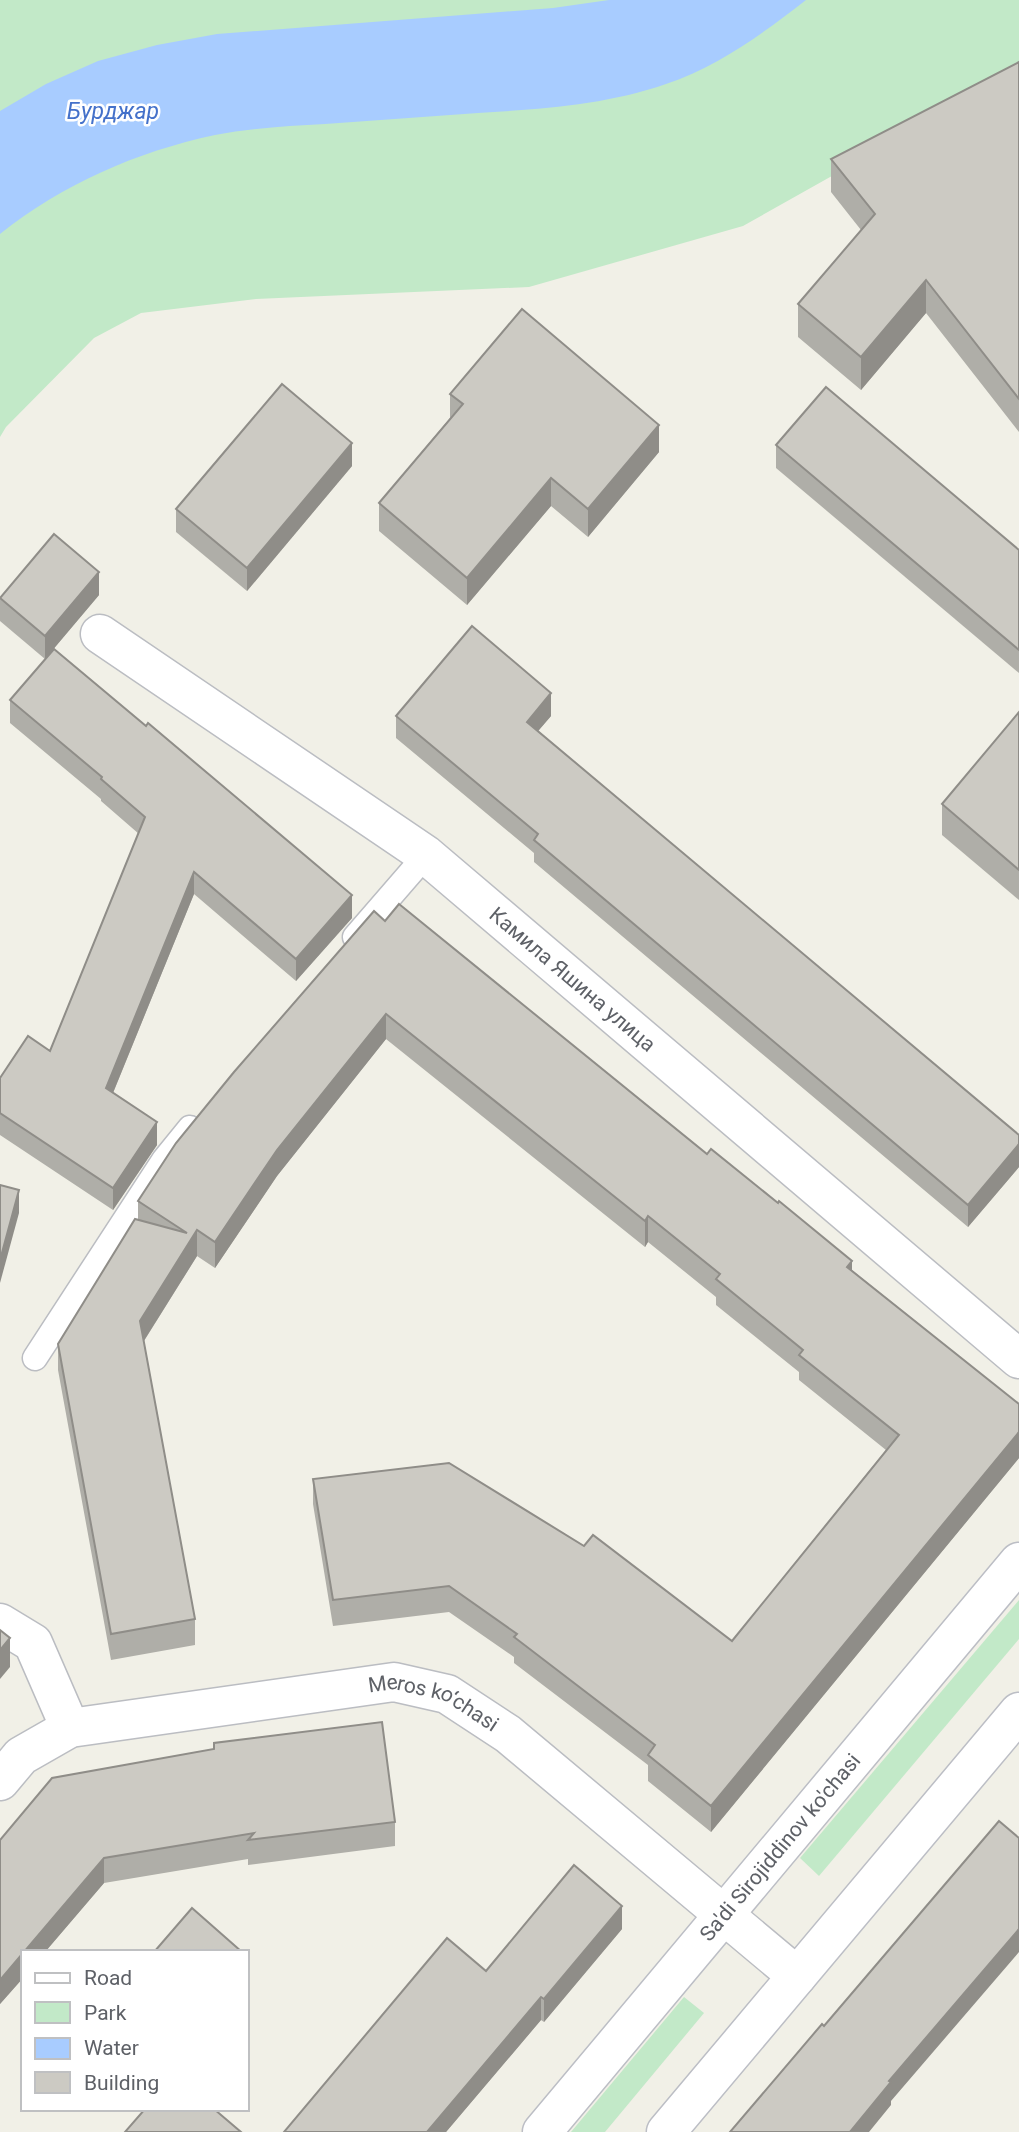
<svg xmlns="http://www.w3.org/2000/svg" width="1019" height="2132" viewBox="0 0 1019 2132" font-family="Roboto,sans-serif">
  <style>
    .green { fill: #c2e9c8 }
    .water { fill: #a8ccff }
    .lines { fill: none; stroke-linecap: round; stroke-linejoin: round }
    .lane-casing { stroke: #bbbdc2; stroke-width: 27 }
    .street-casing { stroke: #bbbdc2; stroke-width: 41 }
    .secondary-casing { stroke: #bcbec5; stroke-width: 41 }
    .lane { stroke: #fff; stroke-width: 24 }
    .street { stroke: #fff; stroke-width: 38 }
    .secondary { stroke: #fff; stroke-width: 38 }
    .wall { fill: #afaea8 }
    .shaded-wall { fill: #8f8d88 }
    .building { fill: #cccac3; stroke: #8f8d88; stroke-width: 2 }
    .labels { text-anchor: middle; stroke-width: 5; stroke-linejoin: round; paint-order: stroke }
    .street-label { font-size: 21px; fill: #5e6167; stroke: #fff }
    .water-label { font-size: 23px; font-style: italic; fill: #4471ca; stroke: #fff }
  </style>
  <rect width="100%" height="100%" fill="#f1f0e7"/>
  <!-- green -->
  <g class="green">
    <path d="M0,0h1019v71l-276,155 -214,61 -273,12 -115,14 -47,25 -88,89 -6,10z"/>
    <path d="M1019,1600v39l-200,237 -19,-18z"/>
    <path d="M684,1997l20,16 -99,119h-34z"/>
  </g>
  <!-- water -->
  <path class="water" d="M609,0h197c-44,34 -87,66 -140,84 -60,21 -124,25 -188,29 -51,4 -102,7 -153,11 -36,2 -74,4 -110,11 -79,17 -152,49 -215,99v-123l46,-27 52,-23 59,-16 60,-11 336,-26z"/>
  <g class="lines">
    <!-- lane casing -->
    <g class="lane-casing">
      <g id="lane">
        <path d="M355,937l71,-82"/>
        <path d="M35,1358l129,-198 26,-32"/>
      </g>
    </g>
    <!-- street casing -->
    <g class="street-casing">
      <g id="street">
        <path id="s1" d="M100,634l326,221 593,504"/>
        <path d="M0,1623l33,20 37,85"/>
        <path id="s2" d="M0,1781l21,-25 49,-28 324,-46 53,12 61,40 289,242"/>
      </g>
    </g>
    <!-- secondary casing -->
    <g class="secondary-casing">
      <g id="secondary">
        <path id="s3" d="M542,2132l477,-570"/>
        <path d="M666,2132l353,-420"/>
      </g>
    </g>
    <!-- lane -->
    <use href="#lane" class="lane"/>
    <!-- street -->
    <use href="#street" class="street"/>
    <!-- secondary -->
    <use href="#secondary" class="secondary"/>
  </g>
  <!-- wall -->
  <g class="wall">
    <path d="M1019,62v370l-93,-119 -65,77 -63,-53v-33l63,-74 -30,-38v-33z"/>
    <path d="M450,394l209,58 -71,85 -37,-31 -84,99 -88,-74v-28l71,-85z"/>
    <path d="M776,445l243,105v123l-243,-205z"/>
    <path d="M352,466l-105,125 -71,-59v-23z"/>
    <path d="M99,595l-54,64 -45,-38v-23z"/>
    <path d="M10,700l342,218 -56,63 -102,-87 -81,199 44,52 -44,65 -113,-75v-57l50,-27 89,-217 -38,-33v-2l-91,-76z"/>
    <path d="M1019,712v188l-77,-65v-31z"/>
    <path d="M396,716h155l-13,15 481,404v32l-51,60 -434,-365v-9l-138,-115z"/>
    <path d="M385,921l322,233 312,250v54l-308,374 -63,-51v-16l-134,-102v-6l-65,-45 -116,14 -20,-122v-25l419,162 154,-191 -87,-70v-8l-83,-67v-8l-68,-55 -3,5 -259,-208 -109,137 -62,92 -18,-12 -53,85 51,278v26l-84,15 -53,-290v-26l80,-124v-19z"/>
    <path d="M214,1743l181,79v24l-147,19v-6l-144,24 -59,69h-22v26l-23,26v-164l214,-90z"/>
    <path d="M622,1929l-78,93 -3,-2 -95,112h-162l202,-161z"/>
  </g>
  <!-- shaded-wall -->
  <g class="shaded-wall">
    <path d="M926,280v33l-65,77v-33z"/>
    <path d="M659,425v27l-71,85v-28z"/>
    <path d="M352,443v23l-105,125v-23z"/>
    <path d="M551,478v28l-84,99v-27z"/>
    <path d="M99,572v23l-54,64v-23z"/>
    <path d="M551,693v23l-24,28v-22z"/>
    <path d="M194,872v22l-88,216v-22z"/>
    <path d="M352,895v23l-56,63v-22z"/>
    <path d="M386,1014v25l-109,137 -62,92v-26l62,-92z"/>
    <path d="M157,1122v23l-44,65v-22z"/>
    <path d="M1019,1144v23l-51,60v-22z"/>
    <path d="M19,1190v23l-19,70v-23z"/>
    <path d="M648,1216v26l-3,5v-26z"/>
    <path d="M197,1230v26l-57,91v-26z"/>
    <path d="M852,1261v25l-5,-19z"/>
    <path d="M1019,1432v26l-308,374v-26z"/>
    <path d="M10,1638v29l-10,12v-29z"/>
    <path d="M104,1858v25l-59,69h-21z"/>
    <path d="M622,1906v23l-78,93v-23z"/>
    <path d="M1019,1929v23l-128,149v4l-22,27h-19l39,-51z"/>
    <path d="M23,1953v25l-23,26v-24z"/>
    <path d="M541,1997v23l-95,112h-19z"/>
  </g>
  <!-- building -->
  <g class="building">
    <path d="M1019,62v337l-93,-119 -65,77 -63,-53 77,-90 -44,-55z"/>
    <path d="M522,309l137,116 -71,84 -37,-31 -84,100 -88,-75 84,-99 -13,-10z"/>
    <path d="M282,384l70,59 -105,125 -71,-59z"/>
    <path d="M826,387l193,163v100l-243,-205z"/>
    <path d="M54,534l45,38 -54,64 -45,-38z"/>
    <path d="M472,626l79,67 -24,29 492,413v9l-51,61 -434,-365 4,-6 -142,-118z"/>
    <path d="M54,649l92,77 2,-3 204,172 -56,64 -102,-87 -88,216 51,34 -44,66 -113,-75v-35l28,-42 22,15 95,-234 -44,-38 1,-2 -92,-77z"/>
    <path d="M1019,712v158l-77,-66z"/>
    <path d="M399,904l308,250 4,-5 67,54 1,-2 73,60 -5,6 172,137v28l-308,374 -63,-51 7,-10 -141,-108 3,-3 -68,-48 -116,14 -20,-121 136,-16 135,83 9,-11 139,106 167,-206 -100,-80 4,-5 -87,-71 4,-5 -72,-58 -3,5 -259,-207 -109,136 -62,92 -18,-12 -57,91 55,298 -84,15 -53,-290 77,-125 52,14 -49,-32 38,-58 58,-71 140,-161 11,10z"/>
    <path d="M0,1185l19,5 -19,70z"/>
    <path d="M0,1630l10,8 -10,12z"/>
    <path d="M382,1722l13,100 -147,18 6,-7 -150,25 -80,94h-1v1l-23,27v-140l52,-62 162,-29v-6z"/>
    <path d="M999,1821l20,17v91l-130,152 2,1 -41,50h-120l92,-108 2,2z"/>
    <path d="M574,1865l48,41 -78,93 -3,-2 -114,135h-143l163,-194 39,33z"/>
    <path d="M192,1908l50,44h-88z"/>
    <path d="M145,2109h69l27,23h-116z"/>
  </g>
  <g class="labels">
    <!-- street labels -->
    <g class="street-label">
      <text dy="7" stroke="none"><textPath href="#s1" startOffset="586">Камила Яшина улица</textPath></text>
      <text dy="7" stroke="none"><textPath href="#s2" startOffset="460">Meros ko‘chasi</textPath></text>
      <text dy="7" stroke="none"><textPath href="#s3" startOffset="371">Sa'di Sirojiddinov ko'chasi</textPath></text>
    </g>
    <!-- water labels -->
    <g class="water-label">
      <text x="113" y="119">Бурджар</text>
    </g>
  </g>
  <!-- legend -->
  <rect x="21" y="1950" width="228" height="161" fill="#ffffff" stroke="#bfc0c2" stroke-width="2"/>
  <rect x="35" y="1973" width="35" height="10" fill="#ffffff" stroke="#bfc0c2" stroke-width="2"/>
  <text x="84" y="1985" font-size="21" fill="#5e6167">Road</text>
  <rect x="35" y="2002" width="35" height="21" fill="#c2e9c8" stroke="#bfc0c2" stroke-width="2"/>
  <text x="84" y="2020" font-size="21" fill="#5e6167">Park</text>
  <rect x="35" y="2038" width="35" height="21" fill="#a8ccff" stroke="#bfc0c2" stroke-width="2"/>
  <text x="84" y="2055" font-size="21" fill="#5e6167">Water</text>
  <rect x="35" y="2072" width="35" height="21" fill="#cccac3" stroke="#bfc0c2" stroke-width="2"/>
  <text x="84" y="2090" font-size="21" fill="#5e6167">Building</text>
</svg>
